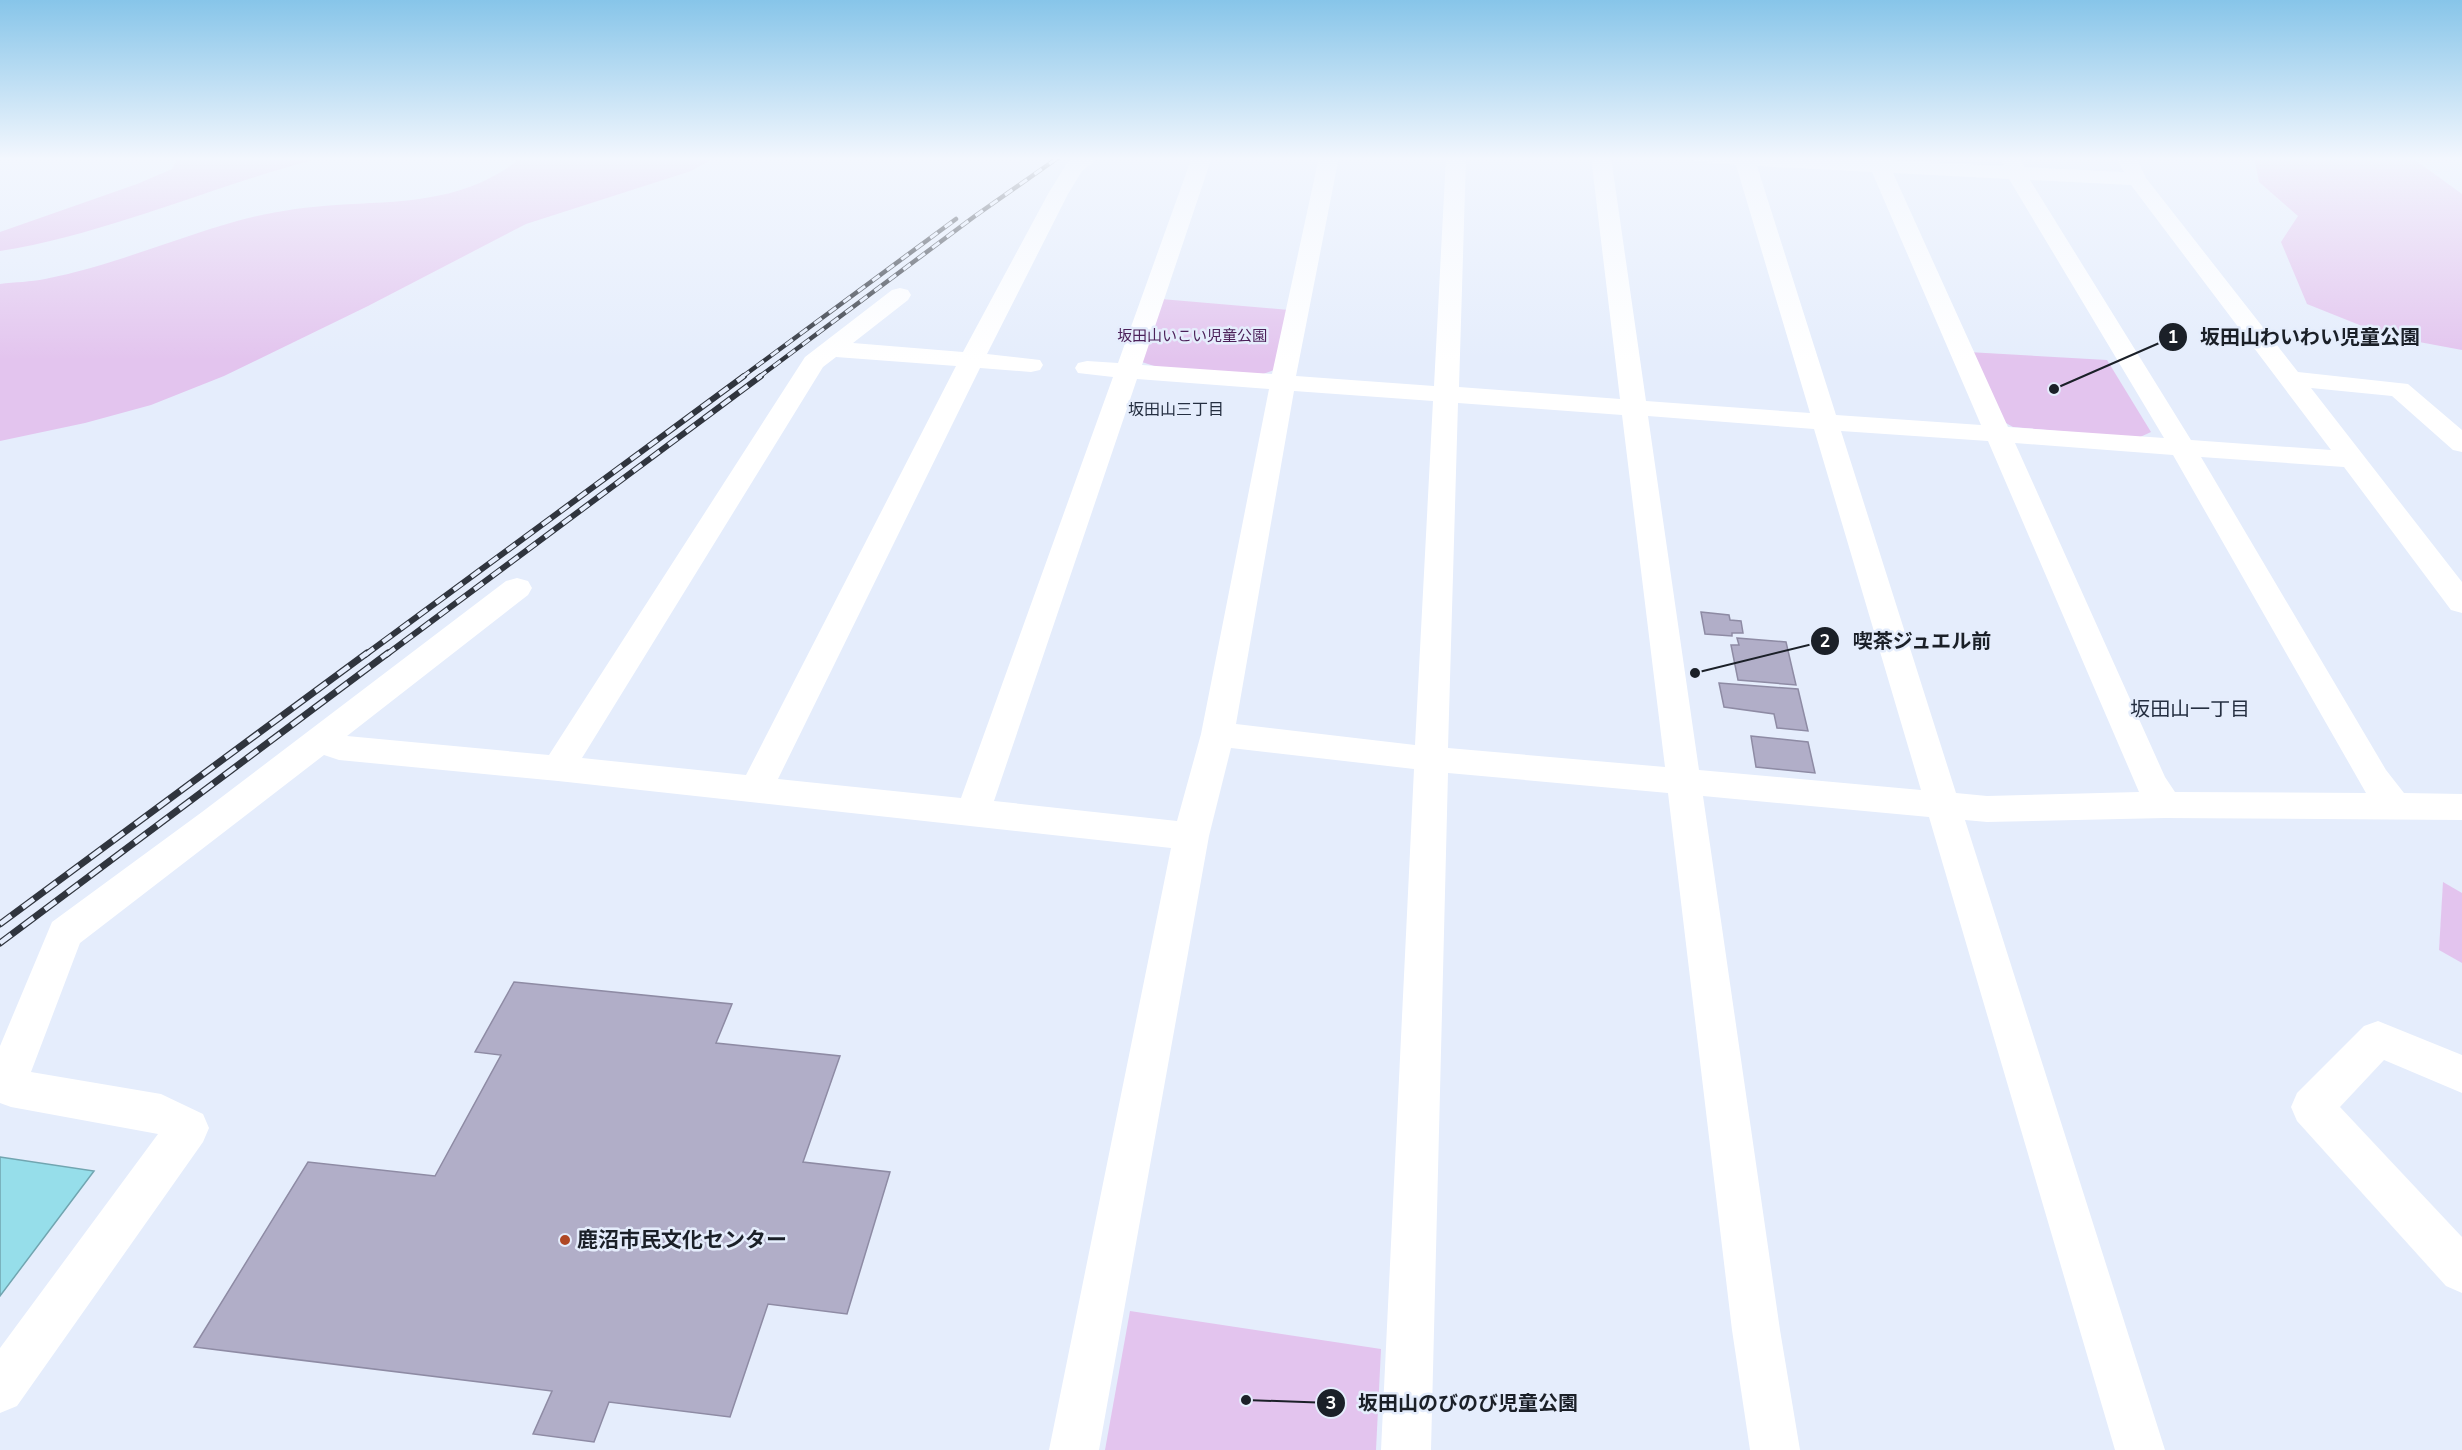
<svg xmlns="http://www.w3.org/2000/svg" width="2462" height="1450" viewBox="0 0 2462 1450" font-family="'Nunito Sans','Noto Sans JP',sans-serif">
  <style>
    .green { fill: #e3c4ee }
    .water { fill: #96deea; stroke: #71a5b0; stroke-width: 1.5 }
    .building { fill: #b1aec8; stroke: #8e8ba4; stroke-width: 1.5 }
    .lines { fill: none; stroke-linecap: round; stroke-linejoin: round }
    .minor { fill: #fff; fill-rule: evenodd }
    .rail-far2-casing { stroke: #30353e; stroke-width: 4.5 }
    .rail-far1-casing { stroke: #30353e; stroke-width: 6 }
    .rail-casing { stroke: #30353e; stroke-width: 7 }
    .rail-far2 { stroke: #e5edfc; stroke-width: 3; stroke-dasharray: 9; stroke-linecap: butt }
    .rail-far1 { stroke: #e5edfc; stroke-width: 4; stroke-dasharray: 11; stroke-linecap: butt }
    .rail { stroke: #e5edfc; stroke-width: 4.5; stroke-dasharray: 14; stroke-linecap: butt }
    .poi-dot { fill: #af4724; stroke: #e5edfc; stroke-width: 2 }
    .labels { text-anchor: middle; stroke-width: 5; stroke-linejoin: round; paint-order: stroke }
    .far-park-label { font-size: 15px; fill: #4c225a; stroke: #e5edfc }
    .far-neighbourhood-label { font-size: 16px; fill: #252f41; stroke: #e5edfc }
    .neighbourhood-label { font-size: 20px; fill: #252f41; stroke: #e5edfc }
    .near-poi-label { font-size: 21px; font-weight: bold; fill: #1b2028; stroke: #e5edfc; text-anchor: start }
    .leader { fill: none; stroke: #1b2028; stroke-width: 2 }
    .callout-dot { fill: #1b2028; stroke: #e5edfc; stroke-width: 2 }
    .mark-label { font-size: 18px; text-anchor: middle; font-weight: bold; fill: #fff }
    .callout-label { font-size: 20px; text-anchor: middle; font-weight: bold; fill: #1b2028; stroke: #e5edfc; stroke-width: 5; stroke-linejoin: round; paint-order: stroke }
  </style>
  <rect width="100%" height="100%" fill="#e5edfc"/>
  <!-- green -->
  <g class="green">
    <path d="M172,157h153c-109,27 -213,76 -325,94v-19l137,-48 35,-15 4,-8z"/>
    <path d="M522,157h194l-25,14 -165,53 -158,82 -144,70 -73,29 -66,18 -85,18v-157c15,-2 31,-2 45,-5 66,-13 128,-40 192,-58 32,-9 67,-14 99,-16 68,-4 130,-2 186,-48z"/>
    <path d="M2246,157h165l51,37v156l-75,-14 -80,-32 -26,-62 17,-26 -39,-34 -4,-20z"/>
    <path d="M1161,299l128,11 -15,60 -11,4 -106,-7 -15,-5z"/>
    <path d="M1968,352l139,8 44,72 -13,6 -125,-11 -16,-9z"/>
    <path d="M2443,882l19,11v70l-23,-13z"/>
    <path d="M1130,1311l251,38 -5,101h-271z"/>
  </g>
  <!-- water -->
  <path class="water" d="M0,1157l94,14 -94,125z"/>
  <!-- building -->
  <g class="building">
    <path d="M1701,612l28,3 1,5 11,1 2,12h-11v3l-27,-2z"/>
    <path d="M1737,638l49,4 10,43 -58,-5 -7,-35h8z"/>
    <path d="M1719,683l79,6 10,42 -31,-3 -3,-14 -50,-7z"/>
    <path d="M1751,736l57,6 7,31 -59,-6z"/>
    <path d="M514,982l218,22 -16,39 124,13 -37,106 87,10 -43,142 -79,-10 -38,113 -121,-15 -15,40 -61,-8 19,-43 -358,-44 114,-185 127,14 66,-121 -26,-3z"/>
  </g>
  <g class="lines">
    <!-- minor -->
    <g class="minor">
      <path d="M1077,157h23l-18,14 -14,23 -81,160 53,6 3,5 -3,5 -9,2 -51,-4 -202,411 183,19 152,-421 -35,-4 -3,-5 3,-5 9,-2 31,2 74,-206h20l-70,208 130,9 47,-217h20l-43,219 138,10 12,-229h20l-7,230 161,12 -29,-242h20l35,244 164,12 -74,-248 -43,-4 -3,-4h120l57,2 -1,-2h20l1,3 117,6 -4,-9h20l4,10 100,5 -8,-15h20l10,21 152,194 110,12 54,46v22l-9,-2 -61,-54 -81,-8 151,194v31l-11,-3 -107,-143 -143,-10 185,313 18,23 58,1v26l-297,-2 -178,4 -22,-2 200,630h-50l-186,-633 -226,-21 77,534 20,120h-50l-18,-120 -64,-537 -220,-20 -17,677h-50l33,-681 -183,-21 -22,88 -110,614h-50l122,-602 -613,-67 -219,-21 -15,-5 -244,188 -49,129 130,22 42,20 6,14 -6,14 -186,264 -17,7v-65l158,-214 -147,-27 -11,-4v-57l52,-124 150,-110 304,-231 11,-3 11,3 4,7 -4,7 -181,141 202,19 256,-398 87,-67 8,-2 8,2 3,5 -3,5 -55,43 110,9 85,-158 19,-31zM1757,166l115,6 109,253 -145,-10zM1893,173l116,6 155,259 -156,-11zM2030,180l101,5 200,265 -140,-10zM836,357l120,9 -210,409 -164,-17 241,-391zM1137,379l132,10 -68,345 -24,87 -183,-20zM1294,391l139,10 -18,344 -179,-21zM1458,403l164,12 43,352 -217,-19zM1648,416l166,13 107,361 -222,-20zM1841,431l147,10 151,351 -152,4 -31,-3zM2015,443l158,12 193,338 -191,-1 -10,-15z"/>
      <path d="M2378,1021l84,34v38l-78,-33 -44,47 122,130v56l-16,-7 -149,-165 -6,-14 6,-14 67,-67z"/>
    </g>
    <!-- rail-far2 casing -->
    <g class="rail-far2-casing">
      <g id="rail-far2">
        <path d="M742,377l214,-158"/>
        <path d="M759,377l216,-161 84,-59"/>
      </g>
    </g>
    <!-- rail-far1 casing -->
    <g class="rail-far1-casing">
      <g id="rail-far1">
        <path d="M365,655l379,-279"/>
        <path d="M386,655l375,-279"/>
      </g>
    </g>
    <!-- rail casing -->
    <g class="rail-casing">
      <g id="rail">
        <path d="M0,924l367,-271"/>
        <path d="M0,943l388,-290"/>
      </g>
    </g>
    <!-- rail-far2 -->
    <use href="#rail-far2" class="rail-far2"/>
    <!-- rail-far1 -->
    <use href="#rail-far1" class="rail-far1"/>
    <!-- rail -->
    <use href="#rail" class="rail"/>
  </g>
  <!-- sky -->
  <linearGradient id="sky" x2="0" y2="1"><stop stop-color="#87c5e9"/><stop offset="0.44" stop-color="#f3f7fe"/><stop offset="1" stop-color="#f3f7fe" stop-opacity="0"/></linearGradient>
  <rect width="2462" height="360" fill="url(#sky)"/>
  <!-- markers -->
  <circle class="poi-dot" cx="565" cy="1240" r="6"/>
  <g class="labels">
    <!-- far-park labels -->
    <g class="far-park-label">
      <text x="1192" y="341">坂田山いこい児童公園</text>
    </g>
    <!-- far-neighbourhood labels -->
    <g class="far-neighbourhood-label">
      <text x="1176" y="415">坂田山三丁目</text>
    </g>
    <!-- neighbourhood labels -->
    <g class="neighbourhood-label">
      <text x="2190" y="716">坂田山一丁目</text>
    </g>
    <!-- near-poi labels -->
    <g class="near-poi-label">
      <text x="577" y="1247">鹿沼市民文化センター</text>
    </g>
  </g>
  <!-- callouts -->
  <path class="leader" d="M2054 389L2173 337M1695 673L1825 641M1246 1400L1331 1403"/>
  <g class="callout-dot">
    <circle cx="2054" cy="389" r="6"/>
    <circle cx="1695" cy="673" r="6"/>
    <circle cx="1246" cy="1400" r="6"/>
    <circle cx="2173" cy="337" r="15"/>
    <circle cx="1825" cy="641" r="15"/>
    <circle cx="1331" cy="1403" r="15"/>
  </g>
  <g class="mark-label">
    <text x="2173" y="343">1</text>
    <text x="1825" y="647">2</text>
    <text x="1331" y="1409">3</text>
  </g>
  <g class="callout-label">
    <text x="2310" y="344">坂田山わいわい児童公園</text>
    <text x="1922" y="648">喫茶ジュエル前</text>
    <text x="1468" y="1410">坂田山のびのび児童公園</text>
  </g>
</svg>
